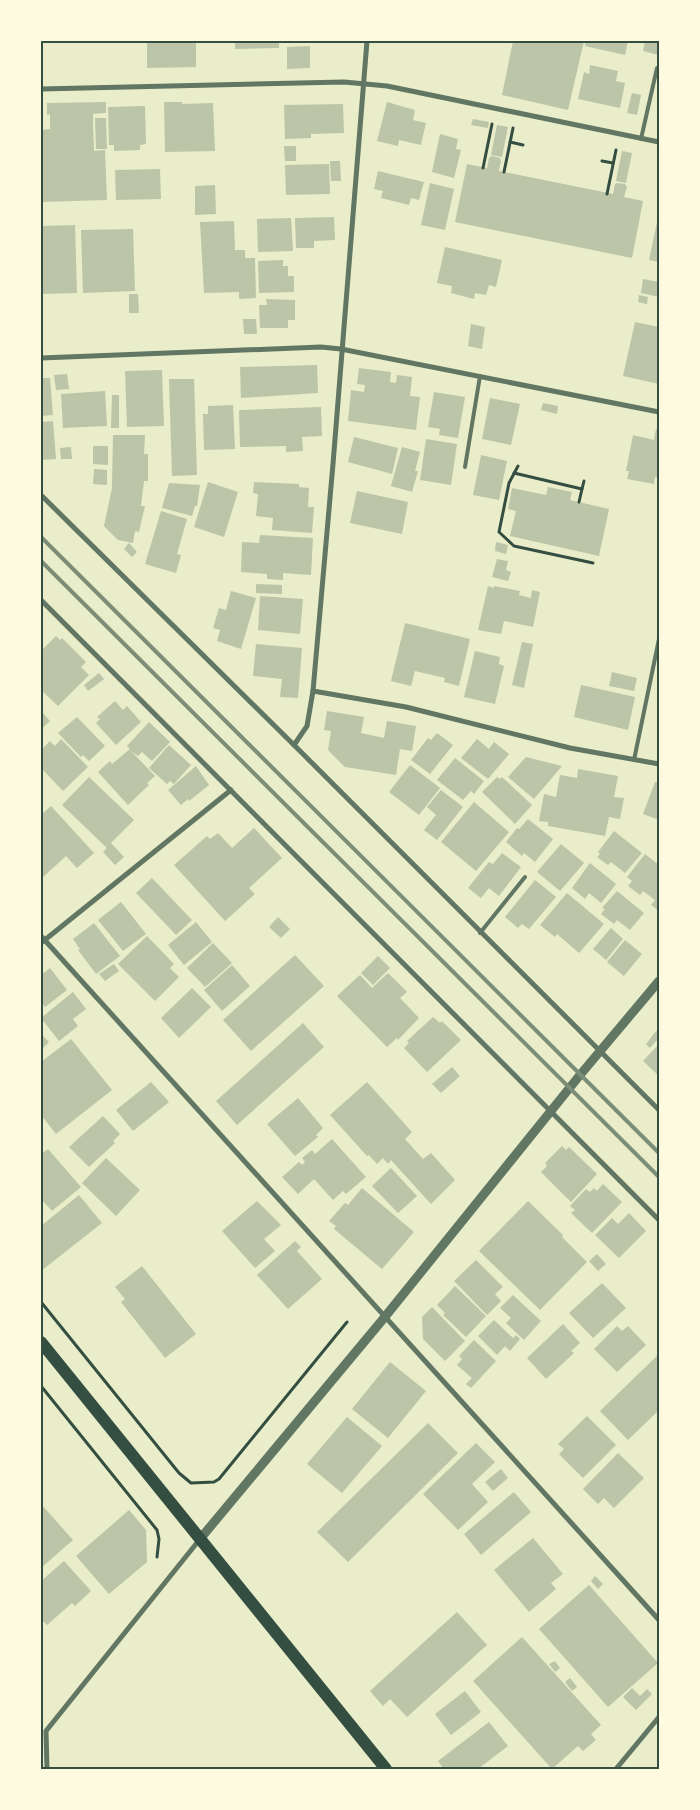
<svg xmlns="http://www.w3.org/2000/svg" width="700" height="1810" viewBox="0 0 700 1810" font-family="'PT Sans Narrow',sans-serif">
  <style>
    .building { fill: #bcc5a7 }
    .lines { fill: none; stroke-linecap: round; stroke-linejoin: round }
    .path { stroke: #344e41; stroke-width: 3 }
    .service { stroke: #617663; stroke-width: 4 }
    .minor { stroke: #617663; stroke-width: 5 }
    .tertiary { stroke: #617663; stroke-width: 9 }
    .primary { stroke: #344e41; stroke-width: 12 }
    .rail { stroke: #7c8e77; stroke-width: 4 }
    .neatline { fill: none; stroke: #344e41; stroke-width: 2 }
  </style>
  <rect width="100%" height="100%" fill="#e9edc9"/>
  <!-- building -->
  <g class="building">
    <path d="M147,41h49v26l-49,1z"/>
    <path d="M235,41h44v7l-44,1z"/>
    <path d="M513,41h71l-16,69 -66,-15z"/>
    <path d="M586,41h42l-3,14 -40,-9z"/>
    <path d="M645,41h14v14l-16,-4z"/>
    <path d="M310,46v22l-23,1v-22z"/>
    <path d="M590,65l28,6 -2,10 9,2 -5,25 -42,-9 6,-27 5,2z"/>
    <path d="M632,93l9,2 -4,20 -10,-2z"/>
    <path d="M106,102v11l-13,1v9l1,28 11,-1 2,50 -66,2v-72l9,-1v-15l-3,1v-12z"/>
    <path d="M164,102h18v2l31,-1 2,48 -50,1z"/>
    <path d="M387,102l28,8 -2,10 13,3 -5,22 -22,-5 -1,6 -21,-5z"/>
    <path d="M343,104l1,29 -33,1v4l-26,1 -1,-34z"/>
    <path d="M145,106l1,38 -6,1v5l-26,1v-6h-5l-1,-38z"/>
    <path d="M95,118h11l1,31h-11z"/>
    <path d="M473,119l16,3 -1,6 -17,-3z"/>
    <path d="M497,125l11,2 -6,30 -11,-2z"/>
    <path d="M440,134l18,5 -2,10 5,1 -7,28 -22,-6z"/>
    <path d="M284,146h12v15h-11z"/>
    <path d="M622,151l10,2 -6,30 -10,-2z"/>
    <path d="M492,156l8,2 1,3 -2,10 5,1 109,22 2,-10 2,-1 8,1 2,3 -3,10 19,4 -11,57 -177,-36 12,-58 20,4 2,-10z"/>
    <path d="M330,161h10l1,20h-10z"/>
    <path d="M329,164l1,30 -44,1 -1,-30z"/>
    <path d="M160,169l1,30 -45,1 -1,-30z"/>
    <path d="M378,171l46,11 -5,18 -8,-2 -2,7 -28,-7 2,-7 -9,-2z"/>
    <path d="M430,183l24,6 -9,41 -24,-5z"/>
    <path d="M215,185l1,29 -21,1v-29z"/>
    <path d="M334,217l1,23 -21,1v7h-18l-1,-30z"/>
    <path d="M291,218l2,33 -35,1 -1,-33z"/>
    <path d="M234,221l1,29h10v8h10l1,40 -17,1v-7l-35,1 -4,-71z"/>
    <path d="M657,222h2v40l-10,-2z"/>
    <path d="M75,225l2,68 -36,1v-68z"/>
    <path d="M133,229l2,62 -52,2 -2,-63z"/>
    <path d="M445,247l57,13 -6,27 -7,-2 -3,10 -11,-2 -1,6 -23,-6 1,-7 -15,-3z"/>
    <path d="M283,260v6h5v10h6v16l-35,1 -1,-32z"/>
    <path d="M643,279l16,3v15l-18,-4z"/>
    <path d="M129,294h9l1,19h-10z"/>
    <path d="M639,295l9,2 -1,7 -9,-2z"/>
    <path d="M266,299l29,1v20h-7v8h-28l-1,-23h8z"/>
    <path d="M243,319h13l1,15h-13z"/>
    <path d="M635,322l24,5v57l-36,-8z"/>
    <path d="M471,324l14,3 -3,22 -14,-3z"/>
    <path d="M317,365l1,28 -77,5 -1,-31z"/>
    <path d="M359,368l32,4 -1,10 6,1 1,-8 15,2 -2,19 10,1 -4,33 -68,-9 3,-31 13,2 1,-7 -8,-1z"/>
    <path d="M162,370l2,56 -37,1 -2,-56z"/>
    <path d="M67,374l2,15 -13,1 -2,-15z"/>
    <path d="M41,378h9l3,37 -12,1z"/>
    <path d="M169,379h25l3,96 -25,1z"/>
    <path d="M105,391l2,35 -44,2 -2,-34z"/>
    <path d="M434,392l31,5 -7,41 -19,-3 1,-6 -12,-2z"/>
    <path d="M112,395h7v33h-8z"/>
    <path d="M490,398l30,6 -9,41 -29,-6z"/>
    <path d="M543,403l15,3 -1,8 -16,-4z"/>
    <path d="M233,405l2,44 -31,1 -1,-36h5v-8z"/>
    <path d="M321,407l1,29 -20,1 1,14 -17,1v-6l-46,1 -1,-37z"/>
    <path d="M53,421l3,38 -15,1v-38z"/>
    <path d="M656,429h3v48h-4l-1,7 -27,-5 2,-8h-3l7,-36 21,5z"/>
    <path d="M113,435h32l-1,19h4v27h-4l-3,25h4l-6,26 -4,-1 -2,12 -15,-3 -14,-14 8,-38z"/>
    <path d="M354,437l44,11 -6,26 -44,-12z"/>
    <path d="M426,439l31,5 -6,41 -31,-5z"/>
    <path d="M93,446h15v19l-15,-1z"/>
    <path d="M71,447l1,12h-11l-1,-11z"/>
    <path d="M402,447l18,5 -5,19h3l-6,21 -21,-6z"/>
    <path d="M481,455l26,6 -8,39 -26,-5z"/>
    <path d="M94,469l13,1v15l-14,-1z"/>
    <path d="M208,482l30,10 -14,45 -30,-10z"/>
    <path d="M254,482l45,2v3l10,1 -1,19h6l-2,26 -40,-3 1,-12 -17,-2 2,-22 -5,-1z"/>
    <path d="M169,483l31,2 -3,21h-2l-3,10 -30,-8z"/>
    <path d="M548,487l24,5 -2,8 39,9 -10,47 -89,-20 6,-25 -8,-2 4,-21 34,7z"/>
    <path d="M357,491l51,11 -6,32 -52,-11z"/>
    <path d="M161,511l26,8 -10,35 4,1 -5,18 -31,-9z"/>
    <path d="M260,535l53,3 -2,37 -28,-2v7l-16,-1v-5l-26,-2 1,-30 17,1z"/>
    <path d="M496,542l12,3 -2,9 -11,-3z"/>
    <path d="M129,543l8,9 -5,5 -8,-8z"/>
    <path d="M497,559l11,2 -2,9 5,2 -3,9 -16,-4z"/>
    <path d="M256,584l26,1v9l-26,-1z"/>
    <path d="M488,586l6,2v-2l26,5 -1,4 12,3 1,-8 8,2 -7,35 -29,-6 -3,13 -23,-4z"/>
    <path d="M231,591l25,7 -15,51 -24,-8 3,-11 -7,-2 6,-20 7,2z"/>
    <path d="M260,596l43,3 -3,35 -42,-4z"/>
    <path d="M405,623l65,16 -11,47 -15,-4 1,-4 -30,-7 -4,15 -20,-5z"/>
    <path d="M56,636l4,4 2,-2 24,24 -5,5 8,8 -31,31 -17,-16v-39z"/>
    <path d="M522,642l11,2 -9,44 -12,-3z"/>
    <path d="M256,644l46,4 -4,50 -18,-1 2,-18 -29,-3z"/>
    <path d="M475,651l25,6 -1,7 5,2 -9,38 -31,-7z"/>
    <path d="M612,672l25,6 -3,13 -25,-5z"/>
    <path d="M99,673l5,6 -16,12 -4,-6z"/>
    <path d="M581,685l54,12 -7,33 -54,-13z"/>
    <path d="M115,701l8,9 4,-4 14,16 -25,23 -20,-22 4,-4 -3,-2z"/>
    <path d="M41,711l9,10 -9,8z"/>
    <path d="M327,711l37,6 -3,16 23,5 3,-17 29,5 -4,25 -12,-2 -4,26 -51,-8 -17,-17 3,-19 -7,-1z"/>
    <path d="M77,717l28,29 -16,15 -6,-6 -2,2 -23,-24z"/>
    <path d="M149,722l21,20 -18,19 -10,-9 -4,4 -7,-5 24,25 -8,7 2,2 -21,20 -30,-33 12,-11 2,3 18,-15 -3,-3z"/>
    <path d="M437,733l16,12 -23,29 -19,-14 17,-22 3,2z"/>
    <path d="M61,739l27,28 -25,24 -22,-23v-18l9,-9 5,5z"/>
    <path d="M477,739l12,10 5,-7 15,12 -21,25 -27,-21z"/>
    <path d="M169,745l22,20 -17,19 -4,-3 -3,3 -18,-16z"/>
    <path d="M526,757l36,9 -28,33 -26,-22z"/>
    <path d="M455,758l29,23 -10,13 -3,-3 -8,9 -26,-20z"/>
    <path d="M410,765l30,23 -21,27 -30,-23z"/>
    <path d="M196,766l13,19 -20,16 -1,-2 -7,6 -13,-15z"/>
    <path d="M578,769l40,7 -4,21 10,1 -4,21 -11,-2 -4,19 -57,-10v-4l-9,-1 5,-27 12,3 4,-22 17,3z"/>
    <path d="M89,777l45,43 -23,23 13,14 -9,8 -12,-13 4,-4 -45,-43z"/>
    <path d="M497,777l3,2 2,-2 30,28 -17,19 -33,-32z"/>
    <path d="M655,782l4,1v37l-16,-6z"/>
    <path d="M441,790l22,17 -26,33 -13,-10 12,-15 -9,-8z"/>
    <path d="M474,802l35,30 -33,39 -35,-29z"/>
    <path d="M51,806l43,47 -17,15 -11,-12 -25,23v-64z"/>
    <path d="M528,819l25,20 -18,23 -11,-9 -2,3 -16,-14 11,-14 2,1z"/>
    <path d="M254,828l28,30 -33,30 6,6 -30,27 -51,-56 33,-29 3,3 8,-6 14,15z"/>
    <path d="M614,831l28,22 -17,20 -14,-11 -3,3 -11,-8 3,-3 -2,-2z"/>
    <path d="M561,844l23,19 -24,28 -23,-19z"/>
    <path d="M502,853l19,14 -22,29 -10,-8 -8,10 -13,-10 21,-26 4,2z"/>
    <path d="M645,854l14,11v46l-8,-6 4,-5 -12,-9 -3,4 -12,-9 4,-5 -5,-4z"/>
    <path d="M590,863l26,21 -15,19 -12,-10 -4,6 -13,-11z"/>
    <path d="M152,878l40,42 -16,15 -40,-42z"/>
    <path d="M535,880l21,17 -27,32 -7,-5 -4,4 -13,-11z"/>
    <path d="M617,891l27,22 -14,17 -13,-10 -3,4 -13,-10 4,-5 -3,-1z"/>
    <path d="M567,893l37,31 -25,29 -22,-19 -2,3 -15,-12z"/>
    <path d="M121,902l25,32 -23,17 -25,-31z"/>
    <path d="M278,917l12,12 -9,9 -12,-11z"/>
    <path d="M196,922l16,20 -28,23 -16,-20z"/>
    <path d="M94,923l26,33 -24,18 -18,-24 2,-1 -7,-10z"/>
    <path d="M611,928l12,11 -17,21 -13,-11z"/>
    <path d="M147,936l27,28 -4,4 9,9 -24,24 -37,-37z"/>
    <path d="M625,940l17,14 -18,22 -17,-14z"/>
    <path d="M213,943l19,20 -27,24 -18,-19z"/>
    <path d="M295,955l29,31 -73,65 -28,-31z"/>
    <path d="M378,956l12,12 -17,17 -12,-12z"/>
    <path d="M114,964l5,7 -14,10 -6,-7z"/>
    <path d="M232,965l18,21 -28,25 -18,-21z"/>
    <path d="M50,968l17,22 -22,17 -4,-5v-33l3,4z"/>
    <path d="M388,973l19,19 -7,6 19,20 -21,22 -1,-2 -10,9 -50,-51 23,-21 12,13z"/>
    <path d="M192,988l19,19 -32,31 -18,-20z"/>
    <path d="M73,992l13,17 -13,10 5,7 -19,15 -18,-23z"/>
    <path d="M433,1017l7,6 2,-2 19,19 -34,32 -23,-24 5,-5 -2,-2z"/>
    <path d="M303,1023l21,24 -87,78 -21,-24z"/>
    <path d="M656,1031l3,1v6l-9,10 -4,-4z"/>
    <path d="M41,1034l8,8 -8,8z"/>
    <path d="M71,1039l41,51 -56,44 -15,-19v-53z"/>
    <path d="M659,1044v32l-16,-15z"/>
    <path d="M452,1067l8,9 -19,17 -9,-9z"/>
    <path d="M151,1082l18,20 -36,29 -17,-21z"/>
    <path d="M367,1082l45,50 -7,7 18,20 8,-6 24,27 -24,24 -40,-44 -3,4 -5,-6 -6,6 -8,-9 -2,1 -37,-41z"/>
    <path d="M298,1098l25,30 -7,7 2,2 -23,19 -28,-32z"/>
    <path d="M103,1116l17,18 -7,7 2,2 -26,24 -20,-20z"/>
    <path d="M332,1139l34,38 -20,17 -3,-3 -10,9 -19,-21 -16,15 -16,-17 17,-15 3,3 3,-3 -3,-4 10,-8 3,4z"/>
    <path d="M562,1146l4,4 3,-3 28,27 -26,28 -30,-30 6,-6 -2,-3z"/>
    <path d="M48,1149l33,38 -29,24 -11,-12v-45z"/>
    <path d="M106,1158l34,32 -24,26 -34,-33z"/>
    <path d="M391,1168l26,28 -19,17 -26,-27z"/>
    <path d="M603,1184l19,18 -30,31 -21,-20 4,-3 -5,-4 16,-17 4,3 4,-4 3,3z"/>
    <path d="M362,1188l52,44 -32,37 -48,-40 2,-3 -7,-5 16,-18 3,2z"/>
    <path d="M79,1195l23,28 -61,48v-45z"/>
    <path d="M257,1201l24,24 -17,14 11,12 -20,17 -33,-37z"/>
    <path d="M528,1201l35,34 -1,2 25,25 -47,48 -61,-59z"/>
    <path d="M629,1213l17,18 -27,27 -24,-23 17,-17 6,6z"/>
    <path d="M295,1241l6,6 -4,4 25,28 -34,30 -31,-34z"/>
    <path d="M597,1254l9,10 -8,7 -9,-10z"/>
    <path d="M476,1260l27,27 -8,7 6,7 -14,14 -33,-34z"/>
    <path d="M142,1266l54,68 -31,24 -44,-56 4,-3 -10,-12z"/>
    <path d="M602,1283l24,25 -33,30 -24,-25z"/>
    <path d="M455,1286l31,30 -20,21 -23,-22 2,-2 -8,-8z"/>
    <path d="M513,1295l28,26 -17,19 -18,-17 5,-5 -11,-10z"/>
    <path d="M432,1307l33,34 -20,20 -22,-22 -1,-22z"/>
    <path d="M494,1320l19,18 3,-3 4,4 -10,12 -5,-5 -8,9 -19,-19z"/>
    <path d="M563,1324l17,19 -9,8 3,2 -28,26 -19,-21z"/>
    <path d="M617,1326l5,5 6,-5 18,19 -29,27 -23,-23z"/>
    <path d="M474,1340l22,21 -25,27 -5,-4 6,-6 -15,-13 5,-6 -3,-3z"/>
    <path d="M659,1354v56l-31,30 -28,-29z"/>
    <path d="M390,1362l36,29 -38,47 -36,-29z"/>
    <path d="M587,1416l29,29 -33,33 -24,-24 5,-5 -6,-5z"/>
    <path d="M347,1417l35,29 -40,47 -35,-29z"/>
    <path d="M428,1423l30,30 -110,109 -31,-30z"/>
    <path d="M476,1443l19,19 -23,22 16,18 -30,28 -35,-36z"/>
    <path d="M618,1453l26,25 -30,30 -10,-10 -6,6 -15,-15z"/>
    <path d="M501,1469l7,9 -15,13 -8,-9z"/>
    <path d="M514,1492l17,20 -50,43 -17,-21z"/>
    <path d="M41,1504l32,36 -32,28z"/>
    <path d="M129,1510l17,20 1,32 -38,32 -33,-38z"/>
    <path d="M533,1538l30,36 -12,9 5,6 -27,23 -35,-42z"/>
    <path d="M64,1561l27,30 -16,15 -3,-3 -25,22 -6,-6v-38z"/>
    <path d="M595,1576l8,8 -5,5 -7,-8z"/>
    <path d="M589,1585l69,78 -50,44 -69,-78z"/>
    <path d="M457,1612l30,33 -80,72 -17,-18 -7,7 -13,-15z"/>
    <path d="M522,1637l79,88 -10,9 5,6 -13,11 -5,-5 -26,23 -79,-88z"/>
    <path d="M555,1661l5,7 -5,4 -6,-8z"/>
    <path d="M570,1678l7,9 -5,4 -7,-9z"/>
    <path d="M632,1688l8,8 7,-7 5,5 -16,16 -13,-13z"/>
    <path d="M465,1691l16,21 -30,23 -16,-21z"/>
    <path d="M489,1722l19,24 -30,23h-34l-6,-8z"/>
  </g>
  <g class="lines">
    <!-- path -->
    <g class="path">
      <path d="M510,142l13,3"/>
      <path d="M602,161l11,2"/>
      <path d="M483,168l9,-44"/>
      <path d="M504,172l9,-44"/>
      <path d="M607,194l9,-44"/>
      <path d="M518,466l-9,17 -10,49 15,14 79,17"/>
      <path d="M514,473l68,16 2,-8"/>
      <path d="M579,502l3,-13"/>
      <path d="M41,1302l138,171 12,10 23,-1 5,-3 128,-157"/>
      <path d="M41,1386l116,144 2,9 -2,18"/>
    </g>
    <!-- service -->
    <g class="service">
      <path d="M641,139l16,-71"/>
      <path d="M465,467l15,-91"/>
      <path d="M634,760l25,-121"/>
      <path d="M480,933l45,-56"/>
    </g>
    <!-- minor -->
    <g class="minor">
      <path d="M41,89l303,-7 43,4 272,56"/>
      <path d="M41,358l280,-11 20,2 318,63"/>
      <path d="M41,495l253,250 365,365"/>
      <path d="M41,600l618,620"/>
      <path d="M313,691l93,16 164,41 89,16"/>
      <path d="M294,745l13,-19 6,-35 20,-227 34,-423"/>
      <path d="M41,936l618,684"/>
      <path d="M41,943l190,-153"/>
      <path d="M47,1769l-1,-38 154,-192"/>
      <path d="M616,1769l43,-52"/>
    </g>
    <!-- tertiary -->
    <path class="tertiary" d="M200,1539l184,-221 196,-243 79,-94"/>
    <!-- primary -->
    <path class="primary" d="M41,1342l345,427"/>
    <!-- rail -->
    <g class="rail">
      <path d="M41,537l618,616"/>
      <path d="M41,561l618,616"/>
    </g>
  </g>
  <!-- border -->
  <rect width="700" height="1810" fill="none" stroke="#fefae0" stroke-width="85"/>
  <rect x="42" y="42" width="616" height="1726" class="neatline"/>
</svg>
